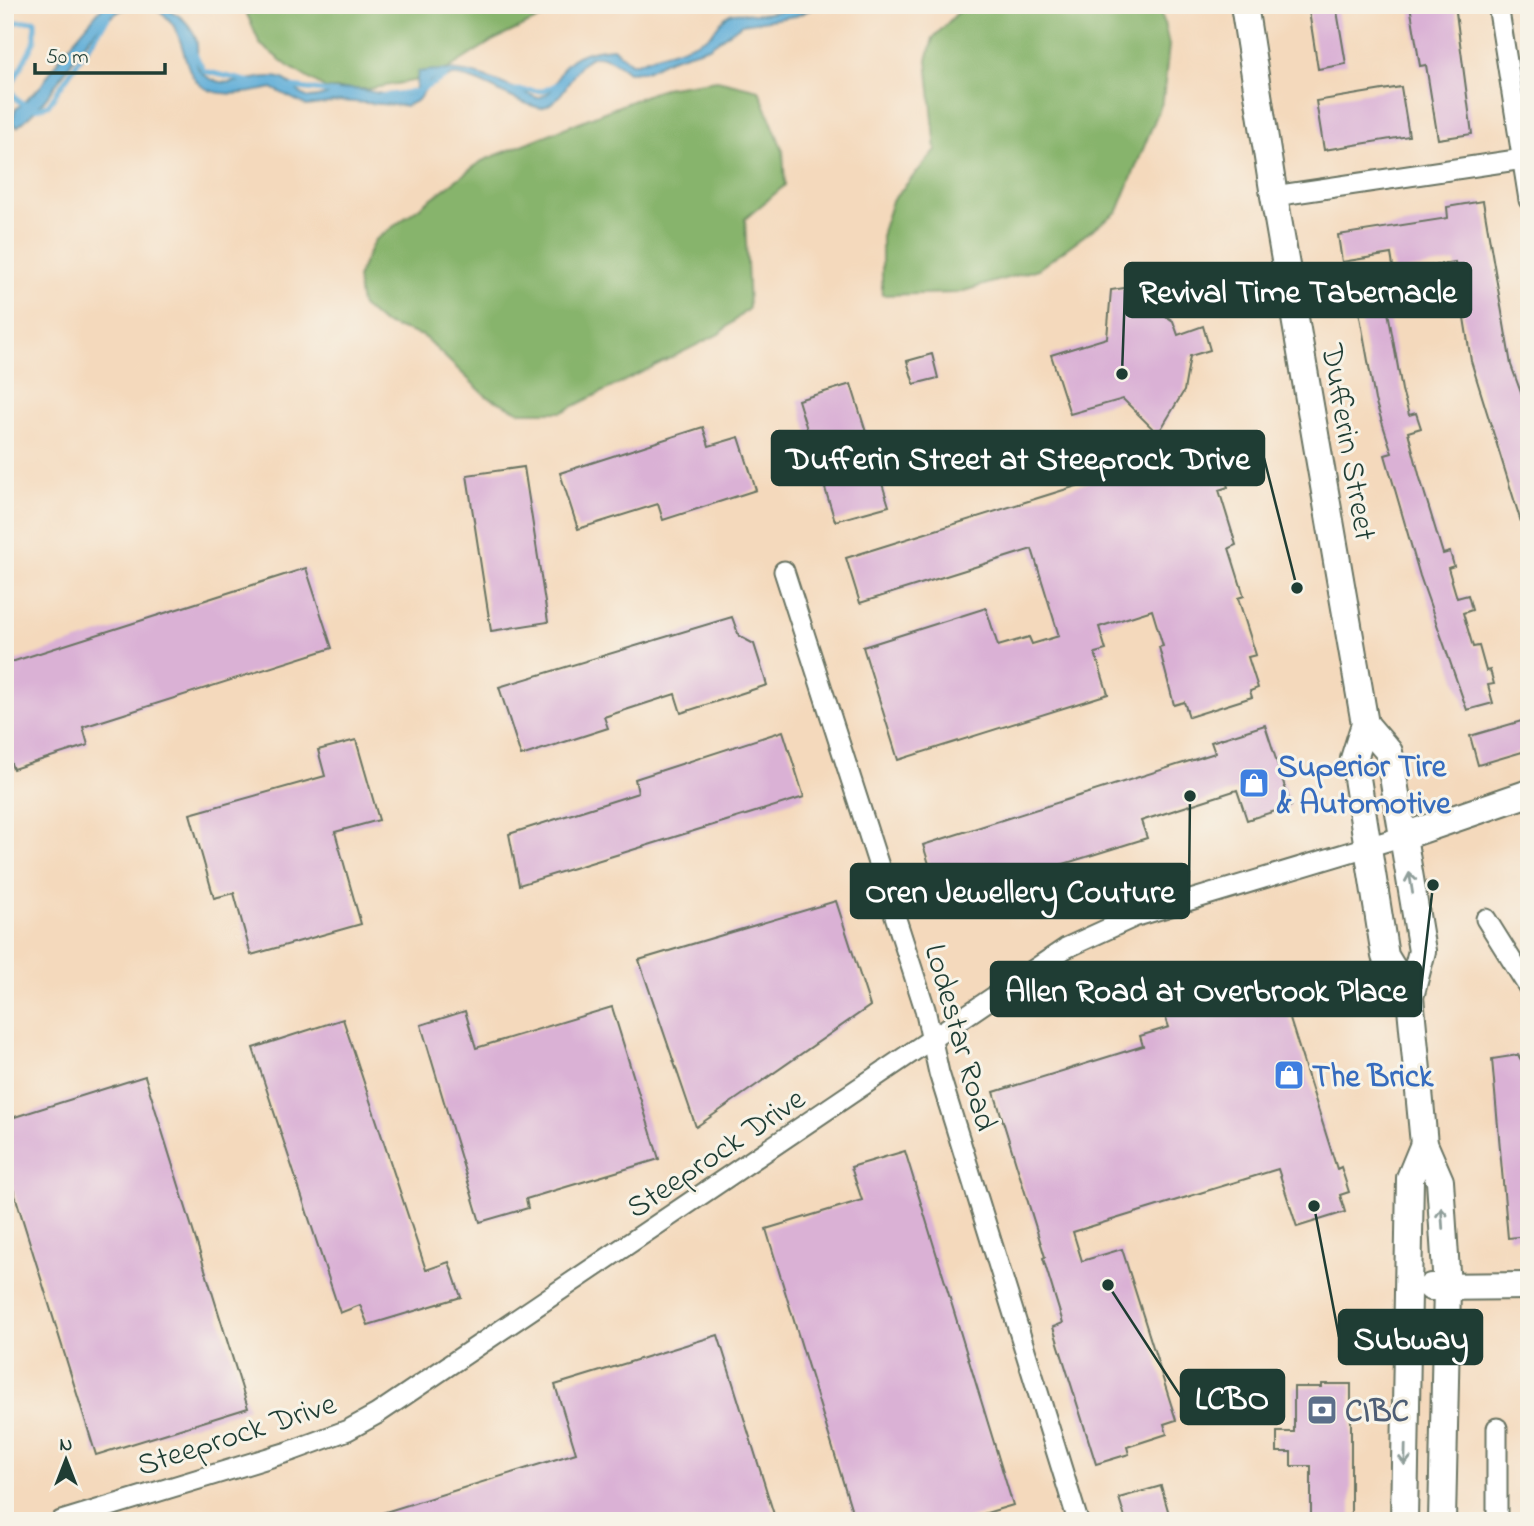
<svg xmlns="http://www.w3.org/2000/svg" width="1534" height="1526" viewBox="0 0 1534 1526" font-family="'Indie Flower',sans-serif">
  <style>
    .forest { fill: #87b46c; stroke: #537850; stroke-width: 2 }
    .water { fill: #5eadd8; stroke: #3e7586; stroke-width: 2 }
    .lines { fill: none; stroke-linecap: round; stroke-linejoin: round }
    .stream { stroke: #5eadd8; stroke-width: 5 }
    .building { fill: #dab1d5 }
    .street-casing { stroke: #6a7464; stroke-width: 23 }
    .secondary-casing { stroke: #6a7464; stroke-width: 30 }
    .street { stroke: #fff; stroke-width: 19 }
    .secondary { stroke: #fff; stroke-width: 26 }
    .oneway { stroke: #8f9e9a }
    .labels { text-anchor: middle; stroke-width: 6; stroke-linejoin: round; paint-order: stroke }
    .street-label { font-size: 32px; fill: #1f3d34; stroke: #f7f3e8 }
    .shop-label { font-size: 32px; font-weight: bold; fill: #366cbe; stroke: #f7f3e8; text-anchor: start }
    .service-label { font-size: 32px; font-weight: bold; fill: #4e5e75; stroke: #f7f3e8; text-anchor: start }
    .leader { fill: none; stroke: #1f3d34; stroke-width: 2.5 }
    .callout-dot { fill: #1f3d34; stroke: #f7f3e8; stroke-width: 2.5 }
    .callout { fill: #1f3d34; stroke: #1f3d34; stroke-width: 2.5 }
    .callout-label { font-size: 33px; text-anchor: middle; font-weight: bold; fill: #fff }
  </style>
  <rect width="100%" height="100%" fill="#f7f3e8"/>
  <filter id="ink" filterUnits="userSpaceOnUse"><feTurbulence type="fractalNoise" baseFrequency=".0143" numOctaves="2"/><feDisplacementMap in="SourceGraphic" scale="14" xChannelSelector="R" yChannelSelector="G"/><feConvolveMatrix kernelMatrix="1 2 1 2 8 2 1 2 1" color-interpolation-filters="sRGB"/></filter>
  <filter id="wash" filterUnits="userSpaceOnUse"><feTurbulence type="fractalNoise" baseFrequency=".00686" numOctaves="4" result="noise"/><feDisplacementMap in="SourceGraphic" scale="28" xChannelSelector="R" yChannelSelector="G"/><feGaussianBlur stdDeviation="1.57" result="paint"/><feColorMatrix in="noise" values="0 0 0 0 0 0 0 0 0 0 0 0 0 0 0 0 0 1.4 0 .05"/><feComposite in="paint" operator="in"/></filter>
  <g filter="url(#wash)">
    <rect width="100%" height="100%" fill="#f4d9bc"/>
    <!-- forest -->
    <g class="forest">
      <path d="M243,5h325l-74,35 -59,37 -67,12h-42l-38,-23 -28,-22z"/>
      <path d="M965,5h195l9,40 -6,55 -45,111 -80,58 -81,24 -75,2v-63l10,-31 44,-51 -9,-90 6,-22z"/>
      <path d="M717,80l42,10 24,61 2,34 -40,34 4,89 -30,26 -157,78h-42l-34,-16 -63,-60 -41,-13 -21,-18 -4,-27 17,-37 108,-80 182,-73z"/>
    </g>
    <!-- water -->
    <g class="water">
      <path d="M104,5h28c-53,21 -68,87 -115,122l-5,-5 3,-12 26,-24 22,-33z"/>
      <path d="M147,5c20,0 42,13 49,34 4,12 -4,26 7,35 24,20 51,-2 77,4 13,3 19,19 30,20 13,0 25,-8 37,-9 26,-1 36,11 68,4l3,-21c51,-8 73,8 120,26 17,-6 16,-14 24,-28 12,-18 32,-20 51,-22l18,15h6c23,-10 49,-14 70,-26 10,-6 13,-18 23,-23 7,-4 18,0 26,0 22,0 42,-9 64,-9l-24,11 -54,8 -33,23 -39,12 -24,12 -18,1c-56,-47 -48,25 -87,36 -30,-6 -54,-28 -84,-32 -8,-1 -19,4 -27,6l-12,18 -12,6 -65,-5 -34,5 -35,-18c-122,29 -60,-60 -125,-83z"/>
    </g>
    <g class="lines">
      <!-- stream -->
      <g class="stream">
        <path d="M5,23l30,-2v19l-25,48 7,12 9,5"/>
        <path d="M195,54l9,17 47,11"/>
        <path d="M292,87l45,6"/>
        <path d="M511,90l32,1 19,-9"/>
        <path d="M375,97l44,-6 26,-14"/>
        <path d="M35,109l13,-4 60,-87"/>
      </g>
    </g>
    <g id="blocks">
      <!-- building -->
      <g class="building">
        <path d="M1308,5h28l10,59 -28,5z"/>
        <path d="M1410,5h45l17,129 -34,5 -12,-74 -6,1z"/>
        <path d="M1401,87l8,49 -85,14 -8,-49z"/>
        <path d="M1483,201l28,164 18,50v120h-4l-54,-174 -16,-99 -61,10 -3,-18 -49,8 -4,-27 110,-17 -1,-11z"/>
        <path d="M1124,288l49,33 5,14 25,-9 7,24 -20,6 -6,35 -26,43 -35,-35 -53,15 -19,-59 56,-17 4,-48z"/>
        <path d="M1387,306l15,84 7,25 7,-2 5,15 -13,4 12,46 23,76 7,-2 4,14 -6,2 9,30 11,-3 4,15 -9,3 10,34 6,-1 7,25 4,-1 4,14 -6,1 5,18 -26,7 -47,-134 -35,-121 7,-2 -17,-53 -16,-89z"/>
        <path d="M932,354l6,24 -24,6 -7,-23z"/>
        <path d="M851,384l38,122 -54,15 -37,-121z"/>
        <path d="M703,427l6,19 30,-9 17,53 -93,30 -5,-16 -80,25 -18,-56z"/>
        <path d="M1214,443l14,44 -9,3 17,55 -7,3 15,48 -6,2 18,57 -8,2 10,31 -8,3 2,6 -63,20 -5,-15 -10,3 -15,-58 4,-1 -11,-36 -53,17 7,23 -11,3 13,41 -210,66 -35,-113 123,-39 12,38 31,-9 3,7 27,-8 -27,-87 -172,54 -14,-45z"/>
        <path d="M524,467l24,155 -57,9 -24,-156z"/>
        <path d="M306,568l26,80 -249,79 5,18 -75,24 -8,-22v-83z"/>
        <path d="M732,617l7,19 15,8 13,41 -86,28 -6,-19 -71,23 4,11 -87,28 -22,-69z"/>
        <path d="M1525,720l4,30 -51,15 -8,-29z"/>
        <path d="M1265,725l26,81 -44,14 -10,-30 -96,31 6,17 -206,64 -18,-57 292,-92 -4,-11z"/>
        <path d="M783,731l21,66 -285,88 -10,-51 129,-41 -3,-14z"/>
        <path d="M356,740l23,80 -44,12 26,92 -110,31 -17,-62 -20,5 -24,-84 135,-38 -7,-26z"/>
        <path d="M836,901l34,105 -174,121 -57,-167z"/>
        <path d="M1278,981l59,188 4,-2 8,25 -9,3 5,17 -48,15 -19,-58 -205,63 9,29 40,-12 54,171 -12,4 3,10 -40,13 2,7 -33,10 -43,-137 10,-4 -20,-65 2,-1 -51,-165 149,-46 -3,-10 29,-9 -4,-11z"/>
        <path d="M612,1007l47,152 -133,40 2,9 -48,14 -59,-197 44,-14 11,37z"/>
        <path d="M343,1019l83,251 23,-8 12,35 -93,28 -8,-20 -20,8 -87,-265z"/>
        <path d="M1518,1055l11,18v163l-21,2 -16,-179z"/>
        <path d="M145,1076l103,332 -152,47 -91,-292v-43z"/>
        <path d="M905,1151l108,354 -53,16h-105l-89,-292 96,-29 -11,-33z"/>
        <path d="M718,1335l58,186h-407v-4l207,-64 -21,-68z"/>
        <path d="M1322,1384h29v137h-40v-55h-20v-14h-14v-20h17v-45h28z"/>
        <path d="M1161,1486l10,35h-45l-7,-23z"/>
      </g>
    </g>
  </g>
  <g filter="url(#ink)">
    <use href="#blocks" fill-opacity="0" stroke="#6a7464" stroke-width="2"/>
    <g class="lines">
      <!-- street casing -->
      <g class="street-casing">
        <g id="street">
          <path d="M1498,5l31,195"/>
          <path d="M1274,196l249,-37"/>
          <path d="M784,571l141,438 14,64 139,448"/>
          <path d="M1486,919l43,69"/>
          <path d="M1497,1428v93"/>
          <path d="M61,1521l230,-70 57,-21 29,-16 689,-466 68,-31 270,-81"/>
        </g>
      </g>
      <!-- secondary casing -->
      <g class="secondary-casing">
        <g id="secondary">
          <path d="M1244,5l30,191 91,528 -11,35 31,197 25,41"/>
          <path d="M1365,724l24,28 33,199 -12,46 14,147 16,37 7,106 -5,234"/>
          <path d="M1404,836l125,-43"/>
          <path d="M1431,1287l98,-1"/>
          <path d="M1404,1521l6,-343 14,-34"/>
        </g>
      </g>
      <!-- street -->
      <use href="#street" class="street"/>
      <!-- secondary -->
      <use href="#secondary" class="secondary"/>
    </g>
    <!-- one-way arrows -->
    <defs><path id="oneway-shaft" d="M-6 0H5M1.5-3L5.5 0L1.5 3" fill="none" stroke-width="1.6" stroke-linecap="round" stroke-linejoin="round" transform="scale(1.75)"/></defs>
    <g class="oneway">
      <use href="#oneway-shaft" transform="translate(1411 883) rotate(-99)"/>
      <use href="#oneway-shaft" transform="translate(1442 1218) rotate(-94)"/>
      <use href="#oneway-shaft" transform="translate(1405 1455) rotate(91)"/>
    </g>
  </g>
  <!-- icons -->
  <defs>
    <g id="shop-square" transform="scale(1.575)"><rect x="-9" y="-9" width="18" height="18" rx="4" fill="#3f7fe0" stroke="#f7f3e8"/><path d="M-5-2.5h2.3a2.7 3.5 0 0 1 5.4 0H5L5.5 6h-11ZM-1.5-2.5h3a1.5 2.3 0 0 0-3 0Z" fill="#fff"/></g>
    <g id="bank-square" transform="scale(1.575)"><rect x="-9" y="-9" width="18" height="18" rx="4" fill="#5c6f8a" stroke="#f7f3e8"/><path d="M-6-4H6V4H-6ZM0-2.3a2.3 2.3 0 1 0 0 4.6a2.3 2.3 0 1 0 0-4.6Z" fill="#fff"/></g>
  </defs>
  <g fill-rule="evenodd">
    <use href="#shop-square" x="1254" y="783"/>
    <use href="#shop-square" x="1289" y="1075"/>
    <use href="#bank-square" x="1322" y="1410"/>
  </g>
  <g class="labels">
    <!-- street labels -->
    <g class="street-label">
      <text transform="translate(1350 442) rotate(80)" y="11">Dufferin Street</text>
      <text transform="translate(962 1037) rotate(74)" y="11">Lodestar Road</text>
      <text transform="translate(715 1152) rotate(-34)" y="11">Steeprock Drive</text>
      <text transform="translate(236 1433) rotate(-18)" y="11">Steeprock Drive</text>
    </g>
    <!-- shop labels -->
    <g class="shop-label">
      <text x="1277" y="776">Superior Tire<tspan x="1277" dy="37">&amp; Automotive</tspan></text>
      <text x="1312" y="1086">The Brick</text>
    </g>
    <!-- service labels -->
    <g class="service-label">
      <text x="1345" y="1421">CIBC</text>
    </g>
  </g>
  <!-- callouts -->
  <path class="leader" d="M1122 374L1125 290M1297 588L1264 458M1190 796L1189 891M1433 885L1421 989M1314 1206L1339 1337M1108 1285L1181 1397"/>
  <g class="callout-dot">
    <circle cx="1122" cy="374" r="7"/>
    <circle cx="1297" cy="588" r="7"/>
    <circle cx="1190" cy="796" r="7"/>
    <circle cx="1433" cy="885" r="7"/>
    <circle cx="1314" cy="1206" r="7"/>
    <circle cx="1108" cy="1285" r="7"/>
  </g>
  <g class="callout">
    <rect x="1125" y="263" width="346" height="54" rx="7"/>
    <rect x="772" y="431" width="492" height="54" rx="7"/>
    <rect x="851" y="864" width="338" height="54" rx="7"/>
    <rect x="991" y="962" width="430" height="54" rx="7"/>
    <rect x="1339" y="1310" width="143" height="54" rx="7"/>
    <rect x="1181" y="1370" width="103" height="54" rx="7"/>
  </g>
  <g class="callout-label">
    <text x="1298" y="302">Revival Time Tabernacle</text>
    <text x="1018" y="469">Dufferin Street at Steeprock Drive</text>
    <text x="1020" y="902">Oren Jewellery Couture</text>
    <text x="1206" y="1001">Allen Road at Overbrook Place</text>
    <text x="1411" y="1349">Subway</text>
    <text x="1232" y="1409">LCBO</text>
  </g>
  <!-- margin -->
  <rect width="1534" height="1526" fill="none" stroke="#f7f3e8" stroke-width="28"/>
  <!-- north arrow -->
  <g transform="translate(66 1460)" stroke="#f7f3e8" stroke-width="5" paint-order="stroke">
  <path d="M0-5L12 26L0 18L-12 26Z" fill="#1f3d34"/>
  <text y="-10" font-size="19" font-weight="bold" text-anchor="middle" fill="#1f3d34">N</text>
  </g>
  <!-- scale -->
  <path d="M35 63v10h130v-10" fill="none" stroke="#1f3d34" stroke-width="3.5"/>
  <text x="46" y="63" font-size="21" fill="#1f3d34" stroke="#f7f3e8" stroke-width="5" paint-order="stroke">50 m</text>
</svg>
